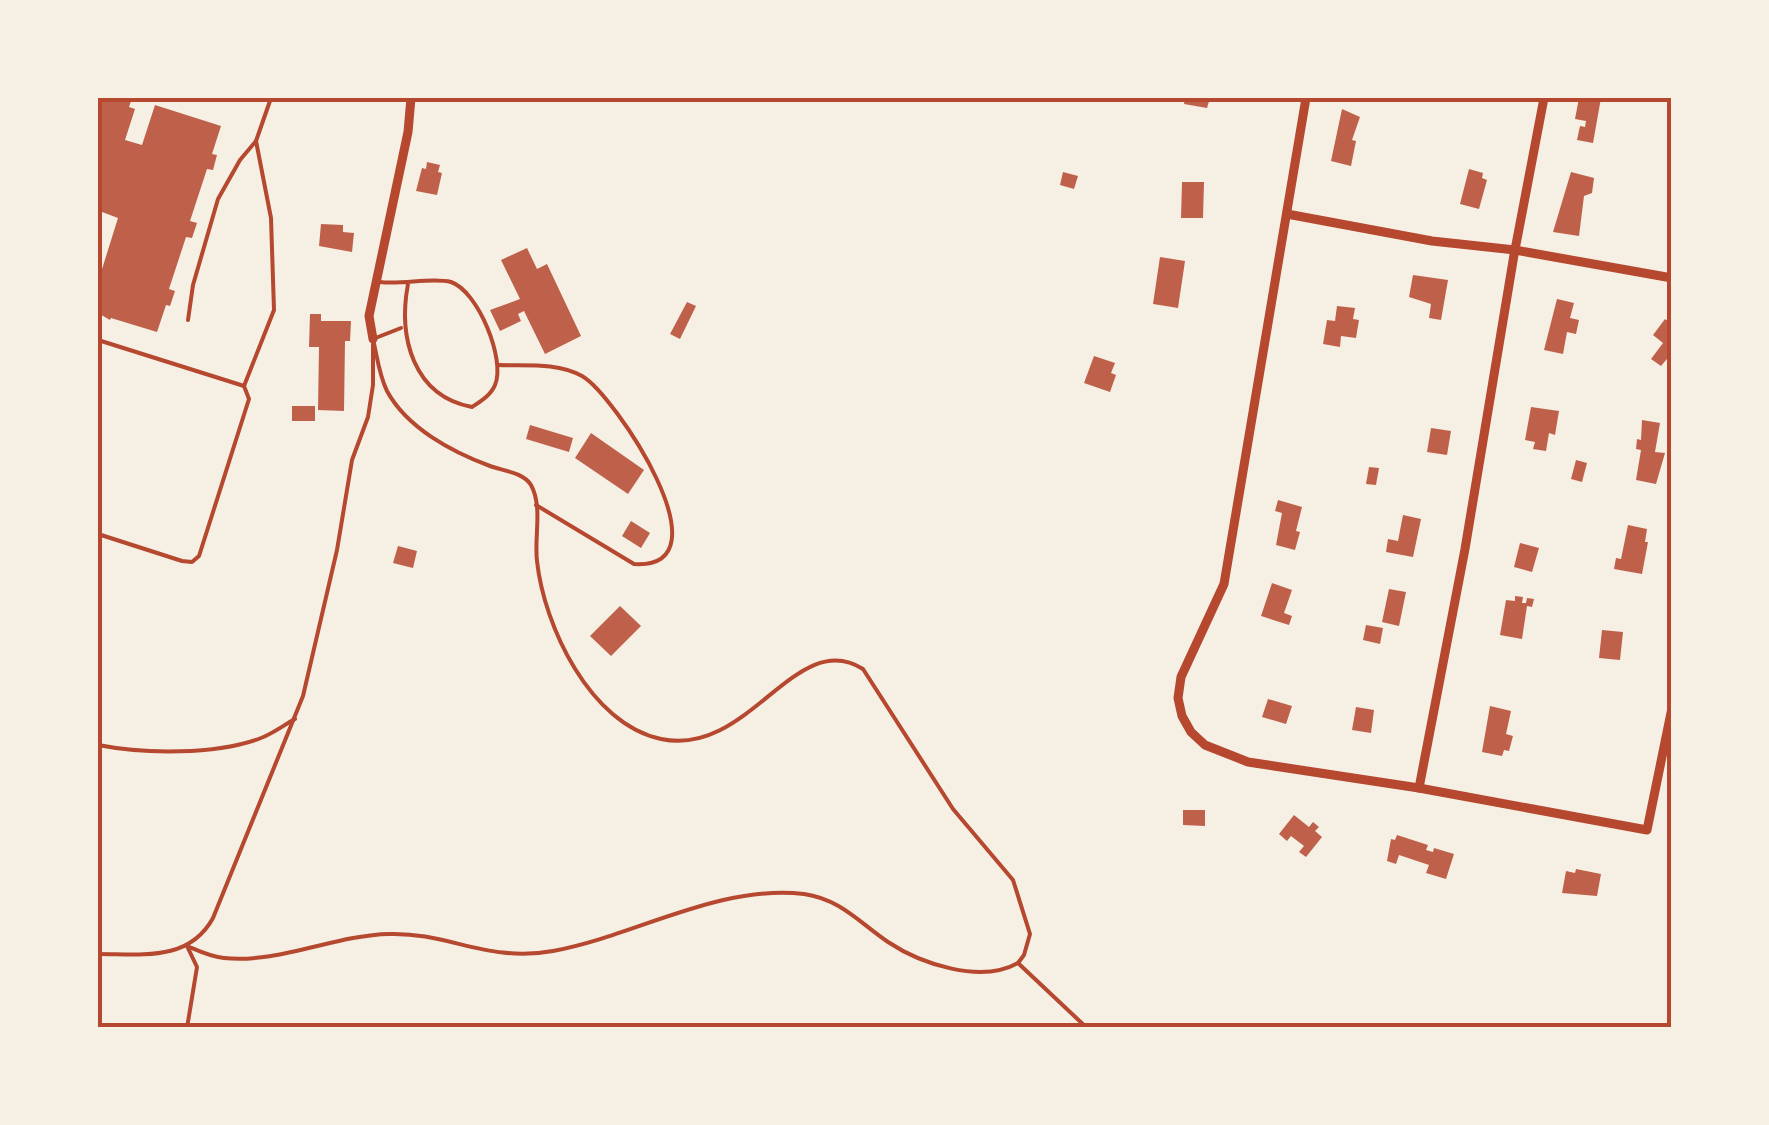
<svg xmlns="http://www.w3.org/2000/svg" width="1769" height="1125" viewBox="0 0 1769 1125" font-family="'Noto Sans',sans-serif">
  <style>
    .building { fill: #bf614a }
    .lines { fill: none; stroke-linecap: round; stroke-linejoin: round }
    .service { stroke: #b5482f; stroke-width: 4 }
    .minor { stroke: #b5482f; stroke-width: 9 }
    .neatline { fill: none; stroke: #b5482f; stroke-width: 4 }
  </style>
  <rect width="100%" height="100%" fill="#f6efe4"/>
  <!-- building -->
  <g class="building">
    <path d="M98,98h34l-3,9 6,2 -10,31 17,5 13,-40 66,21 -9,28 5,1 -4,15 -6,-1 -17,52 7,2 -5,15 -6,-1 -17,52 6,2 -5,15 -4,-1 -9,27 -46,-14 -1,2 -12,-7v-31l20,-64 -16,-6 -4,12z"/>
    <path d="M1185,98h25l-3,10 -23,-4z"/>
    <path d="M1579,98h22l-8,45 -16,-3 3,-14 5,1 1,-6 -11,-2z"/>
    <path d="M1342,109l18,8 -8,23 4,1 -5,25 -20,-5z"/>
    <path d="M427,162l13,3 -2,7 4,1 -5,22 -21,-4 6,-23 4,1z"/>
    <path d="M1469,169l14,4 -1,5 5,2 -8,29 -19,-5z"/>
    <path d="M1063,172l15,4 -4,13 -14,-4z"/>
    <path d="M1571,172l23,6 -2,15 -8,3 -5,40 -26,-4z"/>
    <path d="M1182,182h22l-1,36h-22z"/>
    <path d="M321,224l22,1v7l11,1 -2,19 -33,-6z"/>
    <path d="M527,248l10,21 10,-5 34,72 -36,18 -21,-43 -6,3 3,7 -21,10 -10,-21 30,-11 -19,-39z"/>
    <path d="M1160,257l25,4 -7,47 -25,-4z"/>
    <path d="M1413,275l35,5 -7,40 -12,-2 2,-14 -22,-7z"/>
    <path d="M1557,299l17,4 -4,15 9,2 -3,14 -9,-2 -4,22 -19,-4z"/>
    <path d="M687,302l9,4 -16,33 -10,-5z"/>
    <path d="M1337,306l18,2 -2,11 6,1 -3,18 -15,-2 -1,11 -17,-3 4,-24 8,1z"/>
    <path d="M310,314h11v7h30l-1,20h-5l-1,70 -26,-1 1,-63h-10z"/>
    <path d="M1665,319l7,5v29l-11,13 -10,-7 12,-16 -10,-8z"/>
    <path d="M1094,356l21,7 -4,10 5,2 -6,17 -26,-9z"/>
    <rect x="292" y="406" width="23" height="15"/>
    <path d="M1531,407l28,4 -4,24 -6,-2 -3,18 -13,-2 2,-7 -10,-2z"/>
    <path d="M1642,420l18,3 -5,29 10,1 -9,31 -20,-4 5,-30 -5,-1 1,-10 4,1z"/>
    <path d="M530,425l43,13 -4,14 -43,-13z"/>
    <path d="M1431,428l20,3 -4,24 -20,-3z"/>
    <path d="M591,433l53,37 -16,24 -53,-36z"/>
    <path d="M1576,460l11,3 -5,19 -11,-3z"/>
    <path d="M1369,467l10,1 -3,17 -10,-1z"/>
    <path d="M1278,500l24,7 -6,24 4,1 -5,18 -19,-5 6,-32 -7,-2z"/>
    <path d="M1403,515l18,4 -8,38 -27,-5 2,-13 10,2z"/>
    <path d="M631,521l19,12 -9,15 -19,-12z"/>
    <path d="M1628,525l19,4 -2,13h3l-6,32 -28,-5 2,-11 5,1z"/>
    <path d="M1520,543l19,5 -7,24 -18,-5z"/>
    <path d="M398,546l19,5 -4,17 -20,-5z"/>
    <path d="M1272,583l20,7 -8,23 8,3 -3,9 -28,-9z"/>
    <path d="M1389,589l17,3 -7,34 -17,-4z"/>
    <path d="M1515,596l8,1 -1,6h4l1,-5 7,1 -2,8 -5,-1 -5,33 -22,-4 6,-35 9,1z"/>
    <path d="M620,606l21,20 -30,30 -21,-20z"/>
    <path d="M1366,625l17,3 -3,16 -17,-4z"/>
    <path d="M1602,630l21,2 -3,28 -21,-2z"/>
    <path d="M1268,699l24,7 -6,18 -24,-7z"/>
    <path d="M1490,706l21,5 -5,23 7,2 -4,15 -5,-1 -2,6 -20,-4z"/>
    <path d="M1356,707l18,3 -3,23 -19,-3z"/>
    <path d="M1183,810h22v16l-22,-1z"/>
    <path d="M1294,815l15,12 4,-5 6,5 -4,4 7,6 -16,20 -7,-5 5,-6 -13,-10 -4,5 -8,-7z"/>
    <path d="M1397,835l31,10 -2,5 7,2 1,-4 20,6 -8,25 -20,-6 3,-8 -30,-10 -3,9 -9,-3 4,-22 4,1z"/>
    <path d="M1576,869l25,5 -4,22 -35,-3 4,-22 9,2z"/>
  </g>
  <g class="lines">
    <!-- service -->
    <g class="service">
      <path d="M380,282c22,3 52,-5 71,0 27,9 55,78 44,103 -4,10 -14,16 -23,22 -59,-11 -74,-70 -64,-123"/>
      <path d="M188,320l5,-35 25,-86 22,-39 16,-19 15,-43"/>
      <path d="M373,339c4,17 6,36 14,52 20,37 65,61 103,75 13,5 33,6 41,19 12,22 3,52 6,76 7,65 53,163 124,178 88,19 135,-113 202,-70l90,140 60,71 17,54 -6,21 -6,8"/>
      <path d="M373,339l28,-11"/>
      <path d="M98,340l146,46 5,13 -50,157 -7,6 -10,-1 -84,-27"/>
      <path d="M498,365c27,1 59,-3 84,11 32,18 150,194 52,188l-98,-59"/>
      <path d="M244,386l30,-76 -3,-92 -15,-77"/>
      <path d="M98,745c46,9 118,10 163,-7 11,-4 23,-13 34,-19"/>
      <path d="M187,946c12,5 24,11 37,12 53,6 112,-23 165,-24 59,-2 99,29 164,17 82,-15 165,-67 251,-57 36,5 56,29 84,48 33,22 93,42 130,21l69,65"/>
      <path d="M98,954c43,0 91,8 115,-36l90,-222 34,-146 15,-90 16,-43 5,-32v-41"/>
      <path d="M187,1028l10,-61 -10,-21"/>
    </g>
    <!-- minor -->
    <g class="minor">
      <path d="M1306,98l-82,486 -43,93 -3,21 4,18 9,16 14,13 43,17 171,26 228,42 25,-122"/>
      <path d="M1287,214l145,27 83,9 157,28"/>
      <path d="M373,339l-4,-23 39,-184 3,-34"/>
      <path d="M1419,788l46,-239 49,-294 30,-157"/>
    </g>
  </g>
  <!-- border -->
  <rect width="1769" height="1125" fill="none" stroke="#f6efe4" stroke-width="200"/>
  <rect x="100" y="100" width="1569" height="925" class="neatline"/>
</svg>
